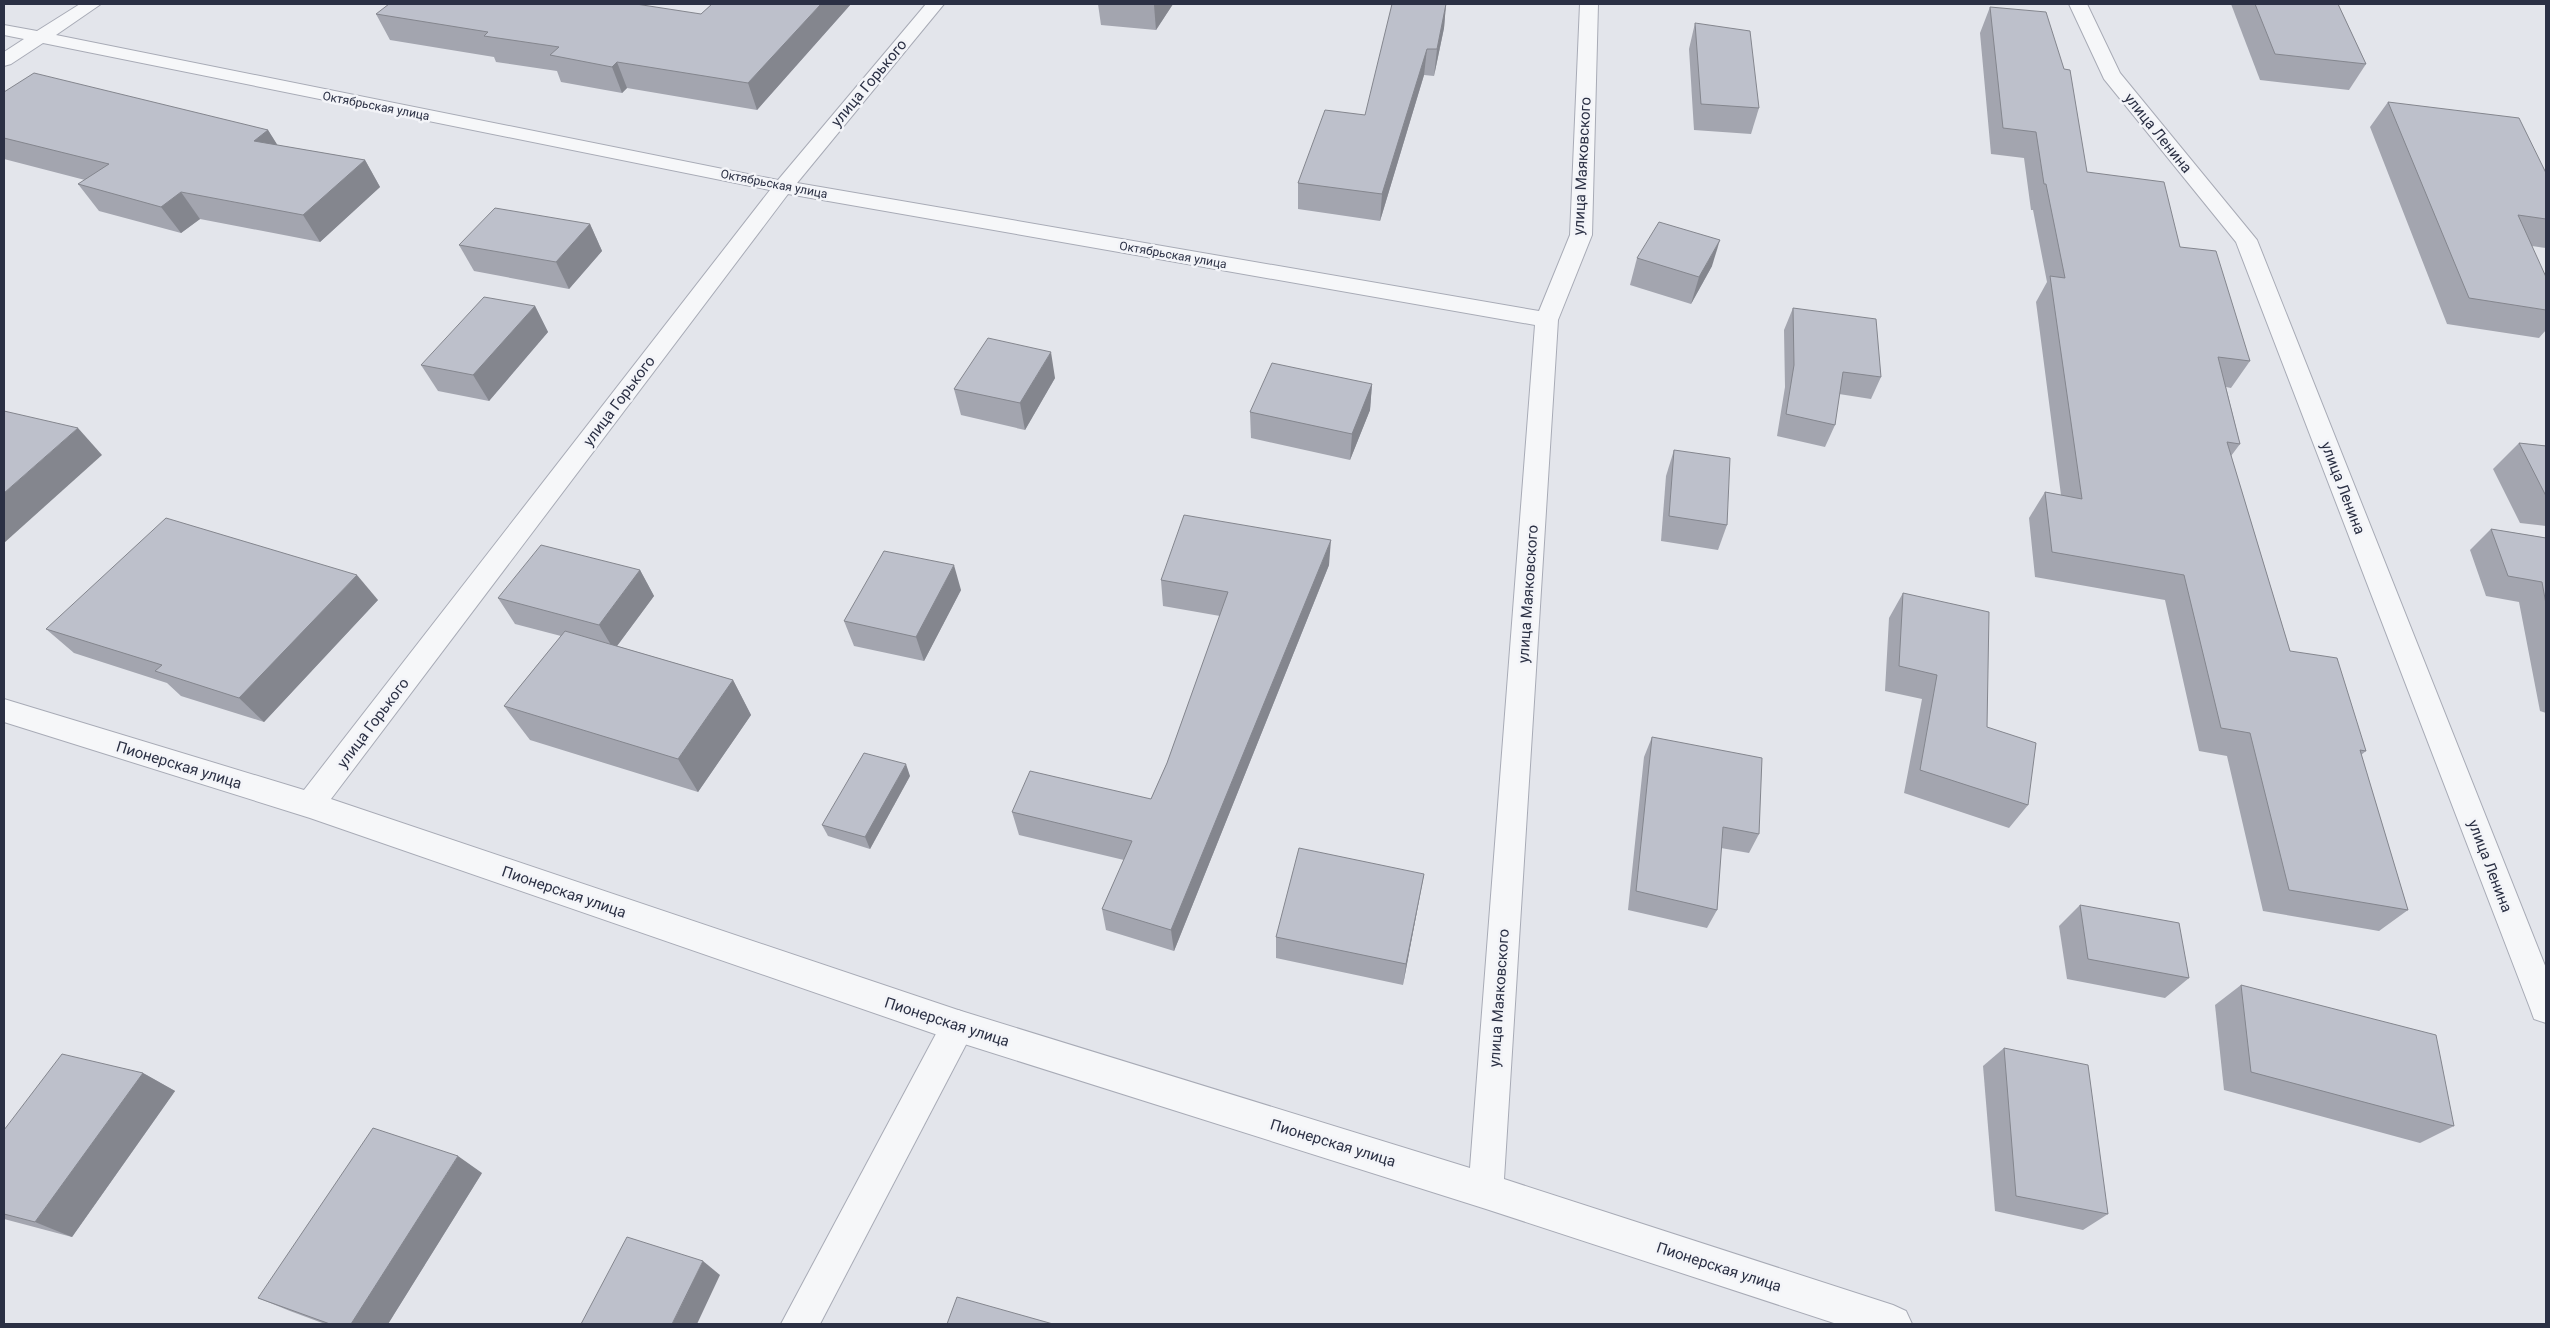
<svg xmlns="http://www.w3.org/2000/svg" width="2550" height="1328" viewBox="0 0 2550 1328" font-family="Roboto,sans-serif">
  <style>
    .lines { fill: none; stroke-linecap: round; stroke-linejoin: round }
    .lane-casing { stroke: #a8abb6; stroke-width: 2 }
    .street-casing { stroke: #a8abb6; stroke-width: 2 }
    .lane { fill: #f6f7f9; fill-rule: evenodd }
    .street { fill: #f6f7f9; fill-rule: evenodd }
    .wall { fill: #a3a5af }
    .shaded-wall { fill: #84868e }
    .building { fill: #bdc0cb; stroke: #84868e }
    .labels { text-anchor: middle; stroke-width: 5; stroke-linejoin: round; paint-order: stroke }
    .far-street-label { font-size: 12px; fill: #2b3044; stroke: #f3f4f8 }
    .street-label { font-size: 15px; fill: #2b3044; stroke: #f3f4f8 }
  </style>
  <rect width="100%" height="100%" fill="#e3e5eb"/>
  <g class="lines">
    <!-- lane casing -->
    <g class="lane-casing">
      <path id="lane" d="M958,1010l12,5 4,11 -4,11 -150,287h-39l165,-309z"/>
    </g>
    <!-- street casing -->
    <g class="street-casing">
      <g id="street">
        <path d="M80,4h21l-45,31 722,145 148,-176h18l-147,179 742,128 31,-76 10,-231h18l-6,231 -34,85 -54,859 389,126 13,6 6,13h-75l-351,-115 -528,-167 -648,-224 -306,-96v-23l300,91 466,-600 -727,-147 -32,21 -7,2v-14l20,-13 -20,-4v-10l33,6zM788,194l747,131 -65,843 -512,-158 -627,-211z"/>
        <path d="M2069,4h18l33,69 137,167 289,728v55l-12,-4 -4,-11 -294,-766 -132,-163z"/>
      </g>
    </g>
    <!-- lane -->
    <use href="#lane" class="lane"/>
    <!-- street -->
    <use href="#street" class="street"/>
  </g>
  <!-- wall -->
  <g class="wall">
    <path d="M712,4h139l-94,106 -130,-22 -5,5 -61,-11 -4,-11 -61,-9 -2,-5 -104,-17 -14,-26h325z"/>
    <path d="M1098,4h75l-17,26 -55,-5z"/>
    <path d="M1446,4l-2,24 -10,48 -10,-1 -44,146 -82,-12v-26l67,-68z"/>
    <path d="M1955,4h18l-1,1z"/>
    <path d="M2231,4h107l28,60 -17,26 -89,-10z"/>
    <path d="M1990,7l97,165 93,75 70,114 -19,27 -5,-1 14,57 -9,12 59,195 76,100 -5,4 47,155 -29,21 -116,-20 -36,-155 -28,-5 -34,-151 -130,-23 -6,-59 16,-26 16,3 -25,-193 11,-20 -14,-72h-2l-7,-52 -33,-4 -11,-121z"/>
    <path d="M1695,23l64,85 -8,26 -57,-4 -5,-81z"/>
    <path d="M4,92l264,38 9,15 88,15 15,27 -60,55 -120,-23 -19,14 -82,-22 -21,-27 7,-4 -81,-21z"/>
    <path d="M2388,102l158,71v75l-14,-2 14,64v20l-7,8 -92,-14 -77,-197z"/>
    <path d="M590,224l12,27 -33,38 -95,-18 -15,-26z"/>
    <path d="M1637,258l75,8 -21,38 -61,-19z"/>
    <path d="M535,306l13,26 -59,69 -51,-10 -17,-26z"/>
    <path d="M1793,308l88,69 -10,22 -32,-5 -4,31 -10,22 -48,-11 8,-49 -1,-57z"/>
    <path d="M1055,378l-30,52 -64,-15 -7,-26z"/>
    <path d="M1372,384l-2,26 -20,50 -99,-22 -1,-26z"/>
    <path d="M2519,443l27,3v80l-26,-3 -27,-54z"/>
    <path d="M1674,450l53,75 -9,25 -57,-9 5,-65z"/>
    <path d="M2491,529l55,9v175l-6,-2 -21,-109 -33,-6 -16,-46z"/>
    <path d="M1329,565l-155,386 -68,-21 -4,-21 22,-49 -105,-25 -7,-23 139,-13 16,-36 53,-147 -57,-10 -2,-26z"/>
    <path d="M640,570l14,26 -37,50 116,34 18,35 -53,77 -168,-52 -26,-34 57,-70 -46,-12 -17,-26z"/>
    <path d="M961,590l-37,71 -70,-15 -10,-25z"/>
    <path d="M1903,593l84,134 41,78 -19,23 -105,-35 18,-94 -37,-8 4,-73z"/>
    <path d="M378,600l-114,122 -83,-26 -14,-13 -93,-30 -28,-24z"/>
    <path d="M1652,737l107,97 -10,19 -28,-5 -4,62 -10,18 -79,-18 16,-153z"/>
    <path d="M910,776l-40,73 -42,-13 -6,-11z"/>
    <path d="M1424,874l-21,111 -127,-27v-21z"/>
    <path d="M2080,905l109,73 -24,20 -98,-19 -8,-53z"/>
    <path d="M2241,985l213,141 -34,17 -196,-53 -9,-85z"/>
    <path d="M2004,1048l104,166 -25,16 -88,-19 -12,-145z"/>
    <path d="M143,1073l32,18 -103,146 -68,-18v-89z"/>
    <path d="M482,1173l-94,151h-63l-35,-13 -32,-13z"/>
  </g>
  <!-- shaded-wall -->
  <g class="shaded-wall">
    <path d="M821,4h30l-94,106 -9,-27z"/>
    <path d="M1155,4h18l-17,26 -2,-25z"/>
    <path d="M1446,4l-2,24 -10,48 3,-27z"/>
    <path d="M1427,49l-3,26 -44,146 2,-27z"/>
    <path d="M617,62l10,26 -5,5 -10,-26z"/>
    <path d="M268,130l17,27 -31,-16z"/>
    <path d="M365,160l15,27 -60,55 -17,-27z"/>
    <path d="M181,192l19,27 -19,14 -20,-26z"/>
    <path d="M590,224l12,27 -33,38 -13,-27z"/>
    <path d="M1720,240l-8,26 -21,38 8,-27z"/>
    <path d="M535,306l13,26 -59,69 -16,-26z"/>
    <path d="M1051,352l4,26 -30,52 -5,-27z"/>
    <path d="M1372,384l-2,26 -20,50 2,-26z"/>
    <path d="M78,428l24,27 -98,88v-50z"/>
    <path d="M1331,540l-2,25 -155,386 -3,-21z"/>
    <path d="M954,565l7,25 -37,71 -8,-24z"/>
    <path d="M640,570l14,26 -40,54 -15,-25z"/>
    <path d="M357,575l21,25 -114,122 -25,-24z"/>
    <path d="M733,680l18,35 -53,77 -20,-33z"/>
    <path d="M906,764l4,12 -40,73 -5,-12z"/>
    <path d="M1424,874l-4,21 -17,90 3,-21z"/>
    <path d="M143,1073l32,18 -103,146 -37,-15z"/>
    <path d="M458,1156l24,17 -94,151h-37z"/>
    <path d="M703,1261l17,14 -23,49h-25z"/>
  </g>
  <!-- building -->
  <g class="building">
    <path d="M389,4h247l65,10 11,-10h109l-73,79 -131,-21 -5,5 -62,-12 9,-8 -75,-11 4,-4 -112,-18z"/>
    <path d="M1392,4h54l-9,45h-10l-45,145 -84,-11 27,-73 40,5z"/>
    <path d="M2255,4h83l28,60 -91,-10z"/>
    <path d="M1990,7l56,5 18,57 6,1 17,102 77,10 16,65 36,4 34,110 -32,-4 22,87 -13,-2 63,209 47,7 29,93 -6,-1 48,160 -119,-20 -39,-157 -29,-5 -37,-153 -132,-23 -7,-60 37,7 -32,-223 15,2 -19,-94h-2l-8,-52 -33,-4z"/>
    <path d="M1695,23l55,8 9,77 -58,-4z"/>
    <path d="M34,73l234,57 -14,11 111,19 -62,55 -122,-23 -20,15 -83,-23 31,-20 -105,-26v-46z"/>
    <path d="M2388,102l131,16 27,55v46l-28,-4 28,62v33l-77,-12z"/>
    <path d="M495,208l95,16 -34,38 -97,-17z"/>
    <path d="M1659,222l61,18 -21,37 -62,-19z"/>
    <path d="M484,297l51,9 -62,69 -52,-10z"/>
    <path d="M1793,308l83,11 5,58 -38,-5 -8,53 -49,-11 8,-49z"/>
    <path d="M988,338l63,14 -31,51 -66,-14z"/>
    <path d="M1272,363l100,21 -20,50 -102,-22z"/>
    <path d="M4,411l74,17 -74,65z"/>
    <path d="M2519,443l27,3v50z"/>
    <path d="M1674,450l56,8 -3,67 -58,-9z"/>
    <path d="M1184,515l147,25 -160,390 -69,-21 30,-68 -120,-29 18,-41 121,28 16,-36 61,-171 -67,-12z"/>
    <path d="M166,518l191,57 -118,123 -84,-27 7,-6 -116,-36z"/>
    <path d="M2491,529l55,9v66l-4,-22 -34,-6z"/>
    <path d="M541,545l99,25 -41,55 -101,-27z"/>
    <path d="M884,551l70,14 -38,72 -72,-16z"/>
    <path d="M1903,593l86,19 -2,115 49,16 -8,62 -108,-35 17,-95 -38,-9z"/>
    <path d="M565,631l168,49 -55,79 -174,-53z"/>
    <path d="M1652,737l110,21 -3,76 -36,-7 -6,83 -81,-19z"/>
    <path d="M864,753l42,11 -41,73 -43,-12z"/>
    <path d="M1299,848l125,26 -18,90 -130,-27z"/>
    <path d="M2080,905l99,18 10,55 -101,-19z"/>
    <path d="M2241,985l195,50 18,91 -203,-54z"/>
    <path d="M2004,1048l84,17 20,149 -92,-18z"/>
    <path d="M62,1054l81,19 -108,149 -31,-8v-84z"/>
    <path d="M373,1128l85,28 -107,168h-21l-72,-26z"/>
    <path d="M627,1237l76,24 -31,63h-91z"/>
    <path d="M957,1297l96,27h-106z"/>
  </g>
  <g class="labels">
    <!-- far-street labels -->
    <g class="far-street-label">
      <text transform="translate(376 106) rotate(11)" y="4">Октябрьская улица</text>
      <text transform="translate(774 184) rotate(11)" y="4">Октябрьская улица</text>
      <text transform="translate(1173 255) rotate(10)" y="4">Октябрьская улица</text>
    </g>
    <!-- street labels -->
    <g class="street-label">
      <text transform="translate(869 83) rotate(-50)" y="5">улица Горького</text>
      <text transform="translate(2158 133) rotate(51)" y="5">улица Ленина</text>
      <text transform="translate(1582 166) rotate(-87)" y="5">улица Маяковского</text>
      <text transform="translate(619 401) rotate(-53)" y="5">улица Горького</text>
      <text transform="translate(2343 488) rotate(69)" y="5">улица Ленина</text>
      <text transform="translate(1528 594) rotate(-86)" y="5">улица Маяковского</text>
      <text transform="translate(373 723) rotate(-53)" y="5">улица Горького</text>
      <text transform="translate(179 765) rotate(17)" y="5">Пионерская улица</text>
      <text transform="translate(2490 866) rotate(69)" y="5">улица Ленина</text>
      <text transform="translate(564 892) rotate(19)" y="5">Пионерская улица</text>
      <text transform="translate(1499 998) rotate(-86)" y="5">улица Маяковского</text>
      <text transform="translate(947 1022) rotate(18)" y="5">Пионерская улица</text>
      <text transform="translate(1333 1143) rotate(17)" y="5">Пионерская улица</text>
      <text transform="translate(1719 1267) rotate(18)" y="5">Пионерская улица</text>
    </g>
  </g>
  <!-- border -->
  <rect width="2550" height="1328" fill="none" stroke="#2b3044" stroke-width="10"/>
</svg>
